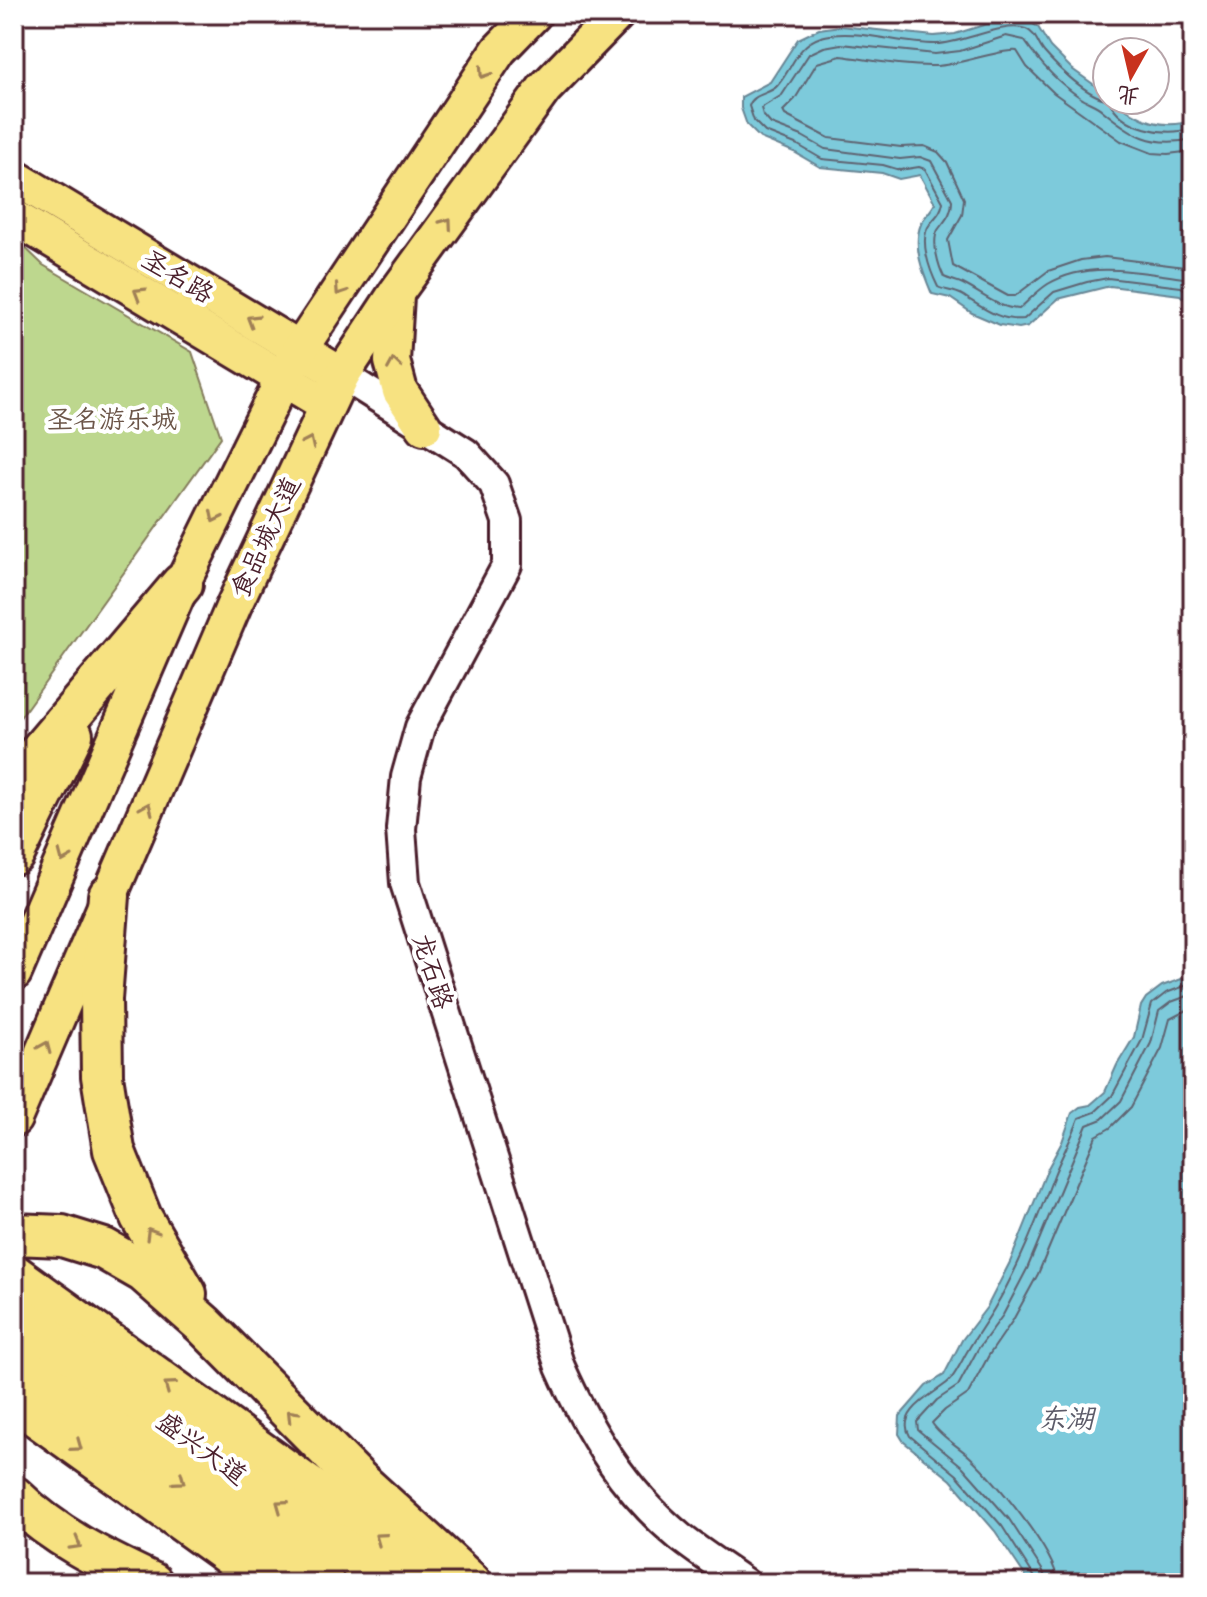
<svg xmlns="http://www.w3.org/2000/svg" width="1207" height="1597" viewBox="0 0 1207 1597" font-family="'Gochi Hand','LXGW WenKai TC',sans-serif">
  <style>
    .green { fill: #bdd78e; stroke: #847b5c; stroke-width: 2 }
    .water { fill: #7dcadb; stroke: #698695; stroke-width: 2 }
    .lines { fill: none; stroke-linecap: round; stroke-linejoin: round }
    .shore { stroke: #5e6371; stroke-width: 2 }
    .minor-casing { stroke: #4a1f2b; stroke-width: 34 }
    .major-casing { stroke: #4a1f2b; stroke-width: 40 }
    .highway-casing { stroke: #4a1f2b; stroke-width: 46 }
    .minor { stroke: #fff; stroke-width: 28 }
    .major { stroke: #f7e281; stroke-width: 34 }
    .highway { stroke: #f7e281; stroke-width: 40 }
    .oneway { stroke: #a08056 }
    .labels { text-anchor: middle; stroke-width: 8; stroke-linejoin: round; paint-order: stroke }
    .street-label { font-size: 26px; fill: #4a1f2b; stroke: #fff }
    .park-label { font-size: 26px; fill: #6c5649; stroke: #fff }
    .water-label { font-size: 28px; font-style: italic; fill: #5c5b69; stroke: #fff }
  </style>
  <rect width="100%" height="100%" fill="#fff"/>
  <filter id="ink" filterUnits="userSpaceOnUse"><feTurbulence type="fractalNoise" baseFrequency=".0125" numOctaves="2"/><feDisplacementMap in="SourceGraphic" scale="16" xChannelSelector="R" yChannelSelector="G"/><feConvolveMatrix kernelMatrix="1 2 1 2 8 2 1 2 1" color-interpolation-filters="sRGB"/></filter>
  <g filter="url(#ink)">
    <!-- green -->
    <path class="green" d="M14,237l29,28 149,87 29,85 -207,289z"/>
    <!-- water -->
    <g class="water">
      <path d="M1006,18l22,3 10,6 12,20 22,22 35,25v6c12,0 18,9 29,15 18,10 38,12 57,5v186l-13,-11 -70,-9 -52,13 -30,27 -9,2 -19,-3 -28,-12 -22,-15 -18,-4c-9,-21 -20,-48 -11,-70 3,-8 10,-12 14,-21l-15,-28 -21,4 -17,-6 -62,-6 -26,-15 -34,-14 -13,-13 -6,-17v-11l29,-15 28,-43 21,-10 21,-3 94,10 21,-2z"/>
      <path d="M1193,975v608h-163l-35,-52 -44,-51 -47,-38 -5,-8 1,-18 26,-30 18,-11 18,-35 25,-33 23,-45 38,-94 14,-26 10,-29 8,-6 10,-2 15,-13 12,-27 17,-28 7,-31 5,-8 16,-12z"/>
    </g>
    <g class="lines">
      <!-- shore -->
      <g class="shore">
        <path d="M1107,99c-19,-2 -50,-32 -63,-47 -6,-7 -8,-19 -18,-23 -22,-8 -62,14 -89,15 -36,1 -83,-17 -116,-7 -25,8 -28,31 -44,49 -8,9 -24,7 -28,20l5,15 11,11 33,13 24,14 61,6 17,5 19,-3 6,2 18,33c-2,11 -7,14 -13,22 -12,15 0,47 8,63 7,4 16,3 24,8 20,12 38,27 62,24l30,-27 33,-10 21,-4 73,9 12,8"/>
        <path d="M1109,100c13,29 56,37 84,28"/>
        <path d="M1193,139c-41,9 -61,-4 -91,-29 -5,-5 -15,-8 -21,-12 -23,-15 -42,-36 -57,-58l-18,-4 -46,15 -25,3 -94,-10 -17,3 -15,7 -27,41 -21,13 2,7 8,9 31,12 23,13 75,10 20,-2 11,4 21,39c0,15 -7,20 -14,30 -7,12 1,37 6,47 6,3 13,4 19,7 20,10 34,24 56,25 9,-8 18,-18 29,-25 40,-24 91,-12 135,-6l10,4"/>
        <path d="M1193,151l-25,3 -16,-1 -31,-12 -67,-48 -27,-26 -10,-16c-12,-3 -60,14 -80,15 -32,1 -65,-6 -96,-10l-24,7 -22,36 -12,12 2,4 44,23 72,9 23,-1 14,6 9,10 17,37 -2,16 -14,25 5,26 55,30h7l33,-25 33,-11 24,-3 88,11"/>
        <path d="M1035,1583l-1,-7 -32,-50 -45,-51 -47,-39c-15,-24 24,-42 38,-54 6,-5 10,-14 14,-21 9,-18 21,-34 32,-52 25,-42 43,-89 60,-134 8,-20 18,-37 25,-57l16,-6 17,-16 30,-56 10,-36 14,-11 27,-10"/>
        <path d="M1046,1583l-3,-12 -34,-52 -46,-52 -45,-37 -1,-8 20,-22 21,-14 20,-37 25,-34 24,-46 60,-144 15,-6 19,-18 30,-58 8,-32 12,-9 22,-8"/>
        <path d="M1058,1583c-2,-31 -65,-105 -89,-127 -11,-10 -29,-20 -37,-33l13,-13 23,-16 21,-39 24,-35 25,-46 58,-138 14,-8 21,-21 31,-59 8,-29 23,-12"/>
      </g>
      <!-- minor casing -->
      <g class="minor-casing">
        <path id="minor" d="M342,375l124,78 28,31 13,37v44l-87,162 -14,50 -5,52 4,54 155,484c29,65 63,123 120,170 20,16 44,31 65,46"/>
      </g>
      <!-- major casing -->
      <g class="major-casing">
        <g id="major">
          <path d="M14,177l328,198"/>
          <path d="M14,217l313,188"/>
          <path d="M396,296l-4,65 8,30 24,36"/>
          <path d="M14,973l168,-389 101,-205 17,-30 199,-299 35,-36"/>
          <path d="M14,1119l220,-514 108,-230 54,-82 148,-204 73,-75"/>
        </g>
      </g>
      <!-- highway casing -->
      <g class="highway-casing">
        <g id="highway">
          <path d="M14,782l168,-198"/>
          <path d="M14,854l58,-119"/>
          <path d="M109,896l-8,103 1,77 12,74 27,67 45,77"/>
          <path d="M14,1234l48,2 42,13 40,23 60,53 155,156 112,102"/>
          <path d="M14,1275l409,294"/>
          <path d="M14,1313l376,270"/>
          <path d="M14,1360l310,223"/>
          <path d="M14,1400l255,183"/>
          <path d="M14,1497c39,39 89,63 138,86"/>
        </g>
      </g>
      <!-- minor -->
      <use href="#minor" class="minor"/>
      <!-- major -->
      <use href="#major" class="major"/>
      <!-- highway -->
      <use href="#highway" class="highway"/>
    </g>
    <!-- one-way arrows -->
    <defs><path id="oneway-chevron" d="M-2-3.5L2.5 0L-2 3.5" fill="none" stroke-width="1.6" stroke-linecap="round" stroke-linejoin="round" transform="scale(2)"/></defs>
    <g class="oneway">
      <use href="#oneway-chevron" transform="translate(484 73) rotate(124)"/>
      <use href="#oneway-chevron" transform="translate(447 223) rotate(-54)"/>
      <use href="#oneway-chevron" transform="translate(340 290) rotate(124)"/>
      <use href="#oneway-chevron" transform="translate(139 293) rotate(-149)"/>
      <use href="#oneway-chevron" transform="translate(252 320) rotate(-149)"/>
      <use href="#oneway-chevron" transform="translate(394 364) rotate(-99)"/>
      <use href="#oneway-chevron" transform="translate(309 442) rotate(-65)"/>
      <use href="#oneway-chevron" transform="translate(215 517) rotate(116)"/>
      <use href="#oneway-chevron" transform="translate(147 808) rotate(-67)"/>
      <use href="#oneway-chevron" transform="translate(64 857) rotate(113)"/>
      <use href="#oneway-chevron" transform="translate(45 1047) rotate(-67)"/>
      <use href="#oneway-chevron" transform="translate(151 1233) rotate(-121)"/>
      <use href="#oneway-chevron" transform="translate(169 1386) rotate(-144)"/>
      <use href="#oneway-chevron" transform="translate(292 1415) rotate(-134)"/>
      <use href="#oneway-chevron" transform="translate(77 1446) rotate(36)"/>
      <use href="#oneway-chevron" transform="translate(180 1480) rotate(36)"/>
      <use href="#oneway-chevron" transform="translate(281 1505) rotate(-144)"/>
      <use href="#oneway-chevron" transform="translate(380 1538) rotate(-144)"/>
      <use href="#oneway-chevron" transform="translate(76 1544) rotate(30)"/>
    </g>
  </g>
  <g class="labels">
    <!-- street labels -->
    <g class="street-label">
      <text transform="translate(178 276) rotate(31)" y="9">圣名路</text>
      <text transform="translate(265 537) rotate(-65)" y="9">食品城大道</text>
      <text transform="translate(433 971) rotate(72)" y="9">龙石路</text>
      <text transform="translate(202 1448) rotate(36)" y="9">盛兴大道</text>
    </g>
    <!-- park labels -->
    <g class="park-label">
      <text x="112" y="428">圣名游乐城</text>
    </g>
    <!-- water labels -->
    <g class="water-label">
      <text x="1066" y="1428">东湖</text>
    </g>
  </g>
  <!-- margin -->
  <rect width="1207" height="1597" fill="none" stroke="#fff" stroke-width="48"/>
  <rect x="24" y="24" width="1159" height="1549" fill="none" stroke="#4a1f2b" stroke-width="3" filter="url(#ink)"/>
  <!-- north arrow -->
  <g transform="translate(1131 76) rotate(188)"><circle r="38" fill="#ffffff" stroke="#b7a5aa" stroke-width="2"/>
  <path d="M0-6L14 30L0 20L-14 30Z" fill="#c8321e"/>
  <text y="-12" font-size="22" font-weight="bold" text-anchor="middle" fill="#4a1f2b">北</text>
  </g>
</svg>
